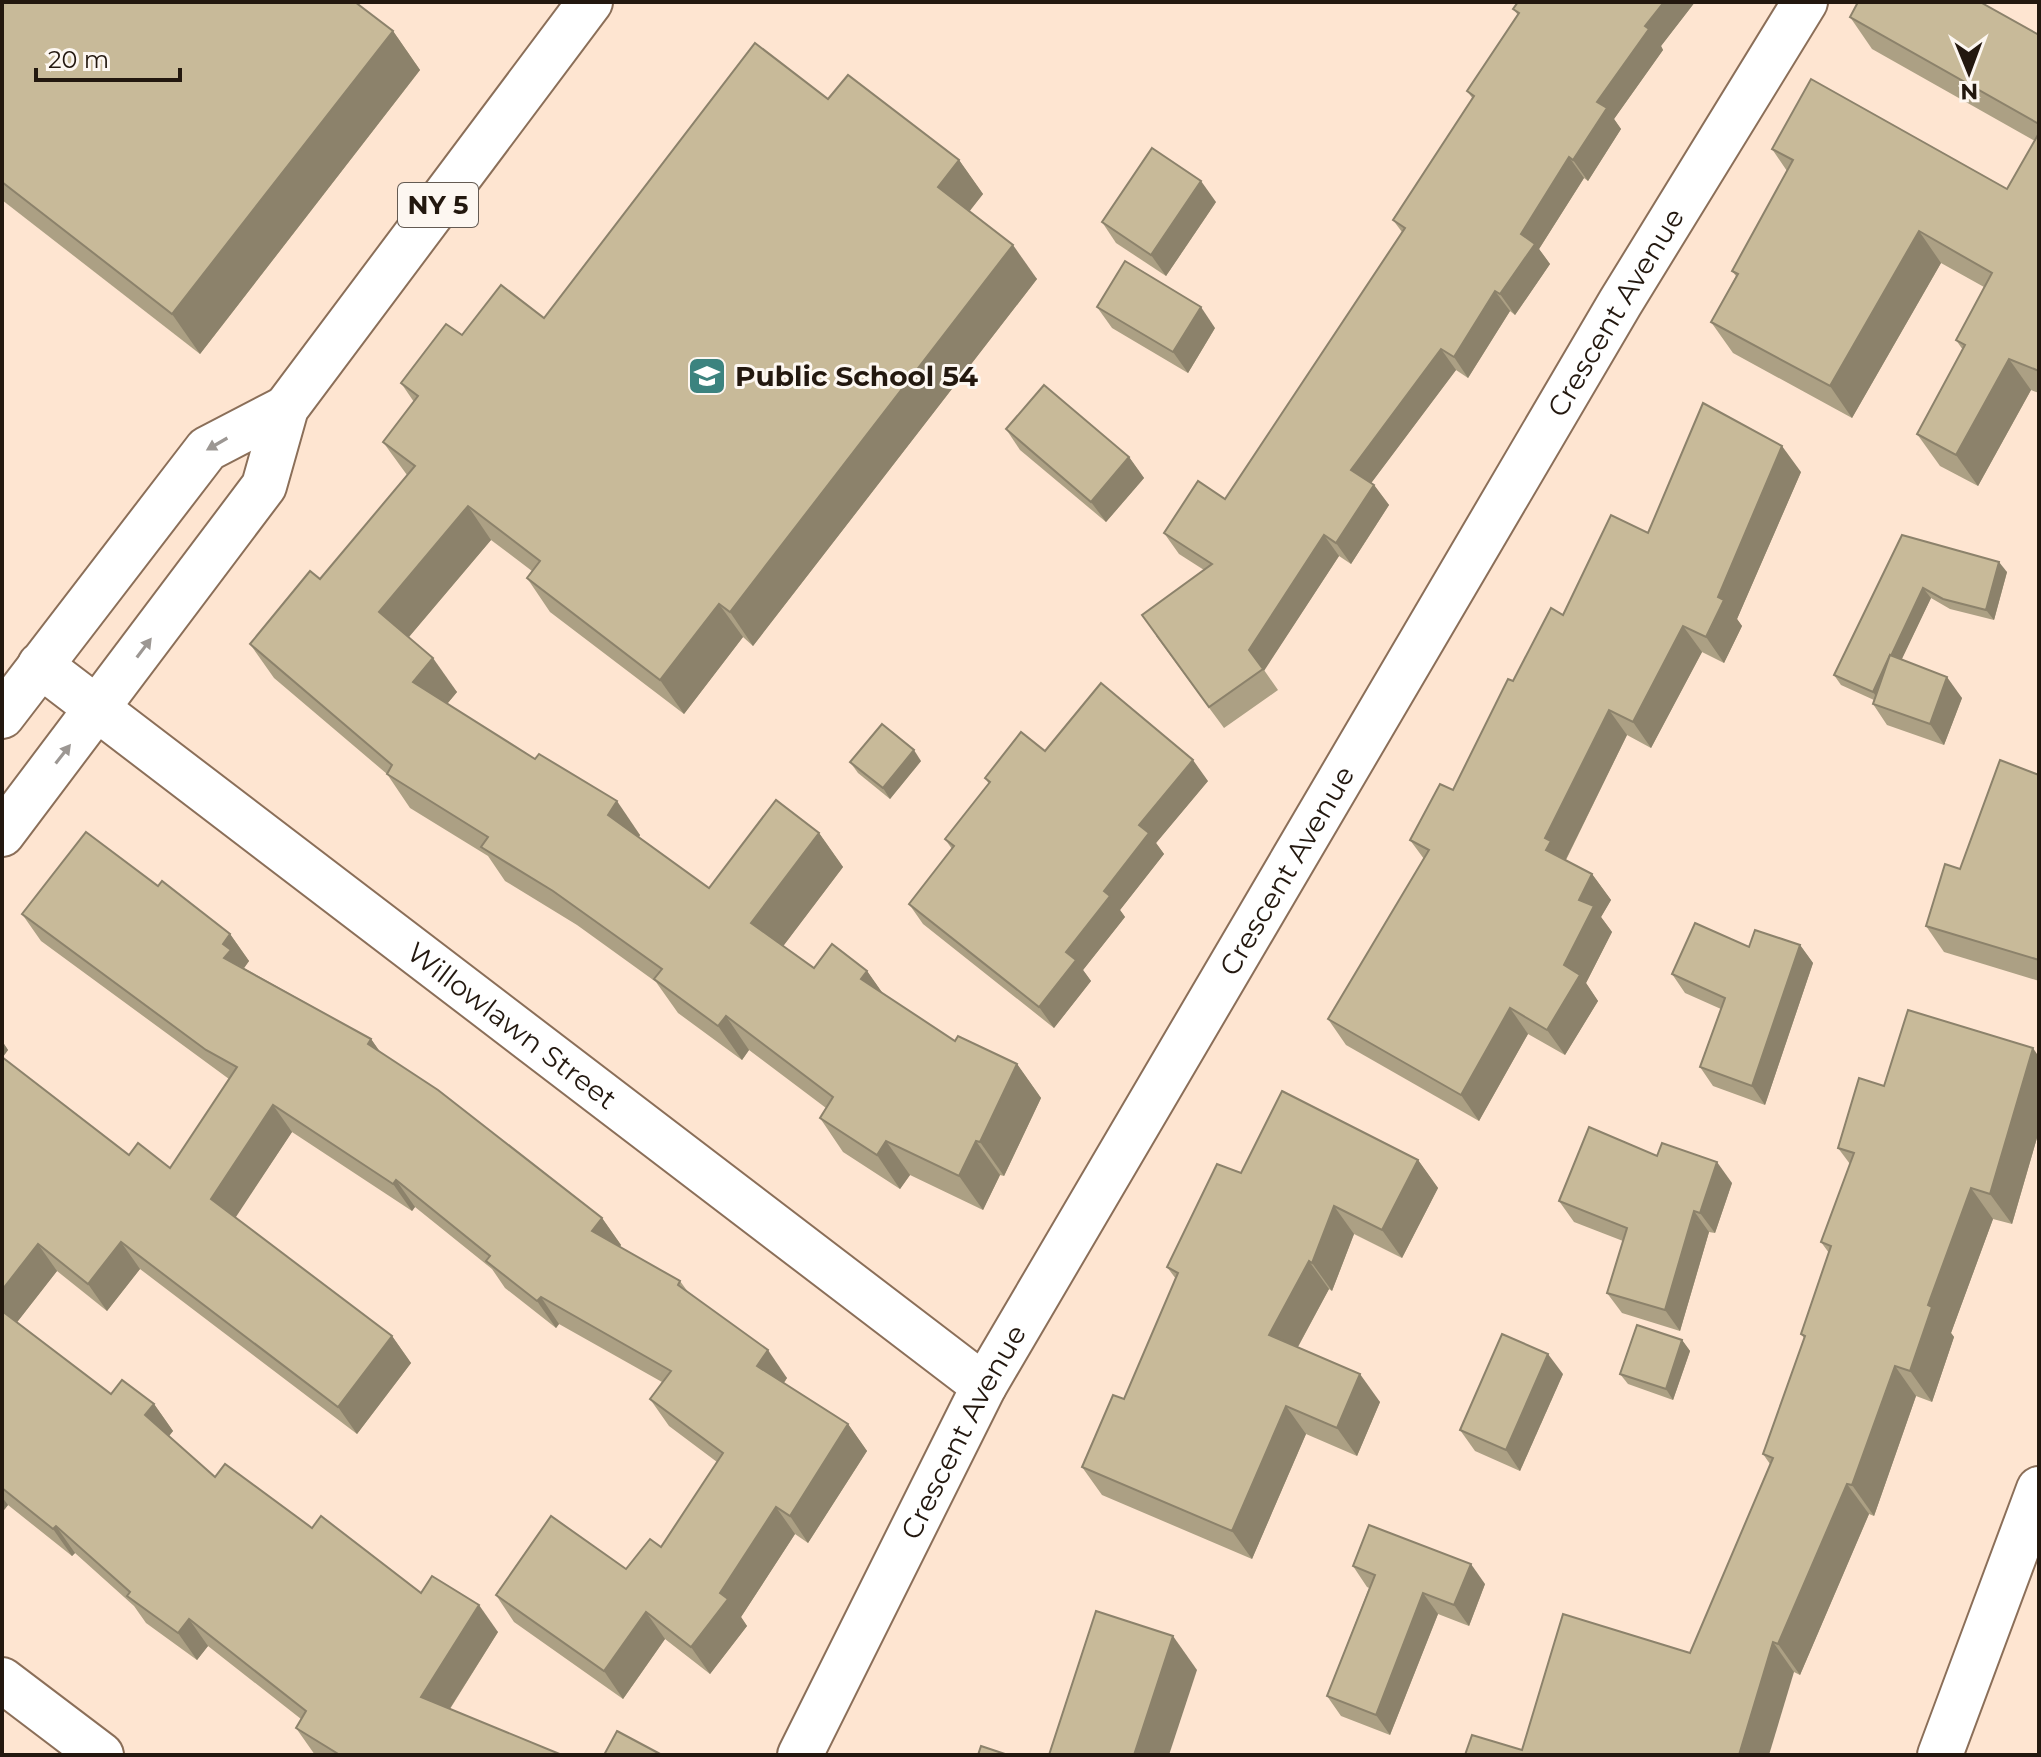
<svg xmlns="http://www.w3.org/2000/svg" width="2041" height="1757" viewBox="0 0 2041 1757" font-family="Montserrat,sans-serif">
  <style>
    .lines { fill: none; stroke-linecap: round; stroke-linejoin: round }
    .street-casing { stroke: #8b6f59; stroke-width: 48 }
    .primary-casing { stroke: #8b6f59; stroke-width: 48 }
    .street { stroke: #fff; stroke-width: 44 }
    .primary { stroke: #fff; stroke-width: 44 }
    .wall { fill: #aca084 }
    .shaded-wall { fill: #8c826b }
    .building { fill: #c8ba99; stroke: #8c826b; stroke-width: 2 }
    .oneway { fill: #9c9793 }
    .labels { text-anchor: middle; stroke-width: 6; stroke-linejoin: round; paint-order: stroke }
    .shield { fill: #fdf7f1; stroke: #645b53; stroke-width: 2 }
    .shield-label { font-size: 26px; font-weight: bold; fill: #23180f }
    .street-label { font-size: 28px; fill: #23180f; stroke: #fdf7f1 }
    .poi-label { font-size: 28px; font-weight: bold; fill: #23180f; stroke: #fdf7f1; text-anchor: start }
  </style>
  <rect width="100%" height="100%" fill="#fee5d1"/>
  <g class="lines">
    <!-- street casing -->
    <g class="street-casing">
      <g id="street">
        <path id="s1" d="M40,665l944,721"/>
        <path d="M2,1680l99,75"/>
        <path id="s2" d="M800,1755l184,-369 636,-1083 185,-301"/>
        <path d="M1940,1755l99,-266"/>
      </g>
    </g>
    <!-- primary casing -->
    <g class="primary-casing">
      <g id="primary">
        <path d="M2,716l205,-267 79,-41"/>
        <path d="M2,834l262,-348 22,-78 304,-406"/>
      </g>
    </g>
    <!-- street -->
    <use href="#street" class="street"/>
    <!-- primary -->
    <use href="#primary" class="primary"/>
  </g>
  <!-- wall -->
  <g class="wall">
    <path d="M2,2l391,29 27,39 -220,284 -198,-154z"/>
    <path d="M1518,2h177l-34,44 2,4 -49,69 7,10 -33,52 -4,-3 -45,71 11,15 -35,51 -5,-4 -42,67 -12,-8 -85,113 3,2 15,20 -38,59 -12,-8 -75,114 14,20 -54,38 -68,-92 48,-66 -25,-16 -15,-21 61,-34 177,-267 -9,-12 80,-121 -6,-8 51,-76 -5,-6z"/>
    <path d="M1850,17l189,18v358l-8,-3 -53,96 -38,-20 -23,-32 46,-84 -7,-10 28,-53 -43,-24 -89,155 -119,-65 -22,-31 25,-46 -4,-5 55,-100 -15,-22 235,40 28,-48 -163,-92z"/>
    <path d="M828,99l131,61 24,34 -14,17 68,68 -284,367 -10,-9 -59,77 -134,-102 -23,-34 5,-7 -41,-31 -82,97 48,55 -10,12 193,131 -1,2 70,51 110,-55 24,34 -60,79 31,22 53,3 16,23 72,47 62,23 24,34 -37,78 -4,-1 -17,35 -73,-35 -10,14 -57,-37 -23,-34 6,-10 -77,-58 -7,10 -64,-47 -22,-31 -79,-57 -72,-44 -17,-25 -78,-48 -23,-34 -113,-96 -24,-34 70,-65 87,-104 -24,-33 31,-40 -13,-19 61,-48 82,-17z"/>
    <path d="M1216,202l-50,74 -50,-33 -14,-21z"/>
    <path d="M1097,307l118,21 -27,45 -76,-45z"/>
    <path d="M1006,429l123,28 15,21 -38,44 -86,-72z"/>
    <path d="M1801,472l-64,147 5,7 -18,37 -22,-11 -51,96 -24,-13 -61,125 26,14 19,26 -10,17 11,15 -26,51 12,18 -33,54 -37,-21 -49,87 -133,-76 -18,-26 96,-160 -14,-19 43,-50 60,-109 50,-66 85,-82z"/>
    <path d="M1902,535l105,37 -13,48 -44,-11 -19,-11 -30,62 61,38 -18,47 -57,-20 -14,-21 1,-4 -33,-15 -7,-10z"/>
    <path d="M1045,751l163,30 -52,62 8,11 -44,56 5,7 -42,53 8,11 -37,47 -131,-104 -14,-20 43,-55 -7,-10 44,-55 -4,-6z"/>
    <path d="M921,761l-31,38 -32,-26 -8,-11z"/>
    <path d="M2039,775v206l-95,-29 -18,-26 34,-57z"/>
    <path d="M22,914l208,20 19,27 -5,7 127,71 9,13 222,166 19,27 -1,2 60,34 8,11 99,86 -3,5 64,41 19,27 -59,92 -13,-9 -54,83 6,9 -37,48 -45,-35 -42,60 -109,-77 -18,-27 130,-26 35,-22 56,-85 -48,-36 -19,-27 12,-17 -103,-58 -3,4 -51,-40 -13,-19 -77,-62 -3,4 -120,-79 -57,85 157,119 19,27 -54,71 -217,-165 -33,42 -50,-40 -40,51 94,72 43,10 19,27 -4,5 46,41 97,51 109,65 77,39 -48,77 112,46h-247l-19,-27 5,-9 -93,-73 -11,14 -51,-37 -12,-17 -59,-53 -3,3 -64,-51 -4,5 -2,-2v-467l6,9 -6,8 127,97 41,13 59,-89 -188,-138z"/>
    <path d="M1800,945l13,18 -48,142 -52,-19 -13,-19 21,-58 -36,-16 -13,-19 77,-27z"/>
    <path d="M2039,1057v74l-27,93 -19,-5 -42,114 3,4 -22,65 -16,-6 -42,120 -5,-2 -69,161 -6,-3 -272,78 168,-97 80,-189 -7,-10 41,-116 -3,-4 28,-81 -8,-11 29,-78 -12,-16 46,-62z"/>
    <path d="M1657,1156l75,27 -17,50 -6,-1 -29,99 -58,-18 -15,-20 16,-52 -49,-19 -15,-21z"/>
    <path d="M1418,1160l20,28 -36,70 -48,-24 -22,57 -3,-2 -31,58 82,55 -23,54 -51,-22 -54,125 -150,-64 -20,-28 42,-68 52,-120 -9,-12 74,-94z"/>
    <path d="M1682,1340l8,11 -17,49 -45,-16 -8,-10z"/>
    <path d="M1563,1374l-43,97 -45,-20 -15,-21z"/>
    <path d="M1353,1566l132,18 -16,42 -31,-12 -48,121 -49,-19 -14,-20 42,-108 -2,-1z"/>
  </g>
  <!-- shaded-wall -->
  <g class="shaded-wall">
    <path d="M1664,2h31l-34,44 2,4 -49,69 7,10 -33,52 -15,-21 24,-58 48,-76z"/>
    <path d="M393,31l27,39 -220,284 -28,-40z"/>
    <path d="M1569,157l15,21 -45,71 11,15 -35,51 -15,-21 21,-60z"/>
    <path d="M959,160l24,34 -21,27 -24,-34z"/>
    <path d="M1201,181l15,21 -50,74 -15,-21z"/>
    <path d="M1919,231l22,32 -89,155 -22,-32z"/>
    <path d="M1013,245l24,34 -284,367 -23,-34z"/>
    <path d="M1495,291l15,20 -42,67 -14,-21z"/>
    <path d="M1201,307l14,21 -27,45 -15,-21z"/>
    <path d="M1441,349l15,21 -90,120 -15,-20z"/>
    <path d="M2009,359l22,31 -53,96 -22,-31z"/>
    <path d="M1782,446l19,26 -64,147 5,7 -18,37 -18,-26 12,-40z"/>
    <path d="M1129,457l15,21 -38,44 -15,-20z"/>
    <path d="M1374,485l15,20 -38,59 -15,-21z"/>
    <path d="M468,506l23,34 -89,105 -23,-33z"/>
    <path d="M1324,535l15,21 -75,115 -15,-21z"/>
    <path d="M1999,562l8,10 -13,48 -8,-10z"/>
    <path d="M1923,588l8,10 -50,105 -8,-11z"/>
    <path d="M719,604l24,33 -59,77 -24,-34z"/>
    <path d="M1683,626l19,26 -51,96 -18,-26z"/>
    <path d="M433,658l24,34 -20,24 -24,-34z"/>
    <path d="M1947,677l15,21 -18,47 -14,-21z"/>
    <path d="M1609,710l18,25 -62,126 -19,-11 -1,-12z"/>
    <path d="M914,750l7,11 -31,38 -7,-11z"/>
    <path d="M1193,760l15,21 -52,62 8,11 -44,56 5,7 -42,53 8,11 -37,47 -15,-21 27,-55 38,-61 35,-66z"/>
    <path d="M617,801l23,34 -8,14 -24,-34z"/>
    <path d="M819,833l24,34 -68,90 -24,-34z"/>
    <path d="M1592,874l19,26 -10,17 11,15 -26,51 12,18 -33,54 -18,-25 32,-130z"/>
    <path d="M230,934l19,27 -5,7 -20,-10 -1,-14z"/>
    <path d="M1800,945l13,18 -48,142 -13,-19z"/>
    <path d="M867,971l24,34 -30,-26z"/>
    <path d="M1510,1008l18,26 -49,87 -18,-26z"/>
    <path d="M726,1016l23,34 -7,10 -24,-34z"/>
    <path d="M371,1039l19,27 -22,-22z"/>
    <path d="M2,1041l6,9 -6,8z"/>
    <path d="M2033,1048l6,9v74l-27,93 -22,-30z"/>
    <path d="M1017,1064l24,34 -37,78 -24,-34z"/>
    <path d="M273,1105l19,27 -62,94 -19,-27z"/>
    <path d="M886,1141l24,34 -10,14 -23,-34z"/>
    <path d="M976,1141l24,34 -17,35 -24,-34z"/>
    <path d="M1418,1160l20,28 -36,70 -20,-28z"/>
    <path d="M1717,1162l15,21 -17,50 -15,-20z"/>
    <path d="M396,1180l19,27 -3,4 -19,-27z"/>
    <path d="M1971,1188l22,31 -42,114 3,4 -22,65 -22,-31 18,-66z"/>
    <path d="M1334,1206l20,28 -22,57 -20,-28z"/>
    <path d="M1694,1211l15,21 -29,99 -15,-21z"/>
    <path d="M602,1218l19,27 -10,13 -19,-27z"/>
    <path d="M121,1242l19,27 -33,42 -19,-27z"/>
    <path d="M38,1244l19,27 -46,59 -9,-12v-28z"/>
    <path d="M1309,1261l20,28 -40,74 -20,-28z"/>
    <path d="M541,1297l18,27 -3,4 -19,-27z"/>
    <path d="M392,1336l19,27 -54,71 -19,-27z"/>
    <path d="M1682,1340l8,11 -17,49 -7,-11z"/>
    <path d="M768,1350l19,28 -11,15 -19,-27z"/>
    <path d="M1548,1354l15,20 -43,97 -14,-21z"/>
    <path d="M1895,1366l21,30 -42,120 -22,-31z"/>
    <path d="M1360,1374l20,28 -23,54 -20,-28z"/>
    <path d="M154,1404l19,27 -9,11 -19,-27z"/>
    <path d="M1286,1406l20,28 -54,125 -20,-28z"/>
    <path d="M848,1424l19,27 -59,92 -18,-27z"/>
    <path d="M1847,1484l22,30 -69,161 -22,-31z"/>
    <path d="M2,1497l6,8 -4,5 -2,-3z"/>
    <path d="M776,1507l19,27 -54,83 6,9 -37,48 -19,-27 29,-54z"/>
    <path d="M56,1526l19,27 -3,3 -19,-27z"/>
    <path d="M1471,1564l14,20 -16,42 -15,-21z"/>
    <path d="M1423,1593l15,21 -48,121 -14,-20z"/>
    <path d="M479,1605l19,27 -58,92 -19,-27z"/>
    <path d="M646,1612l19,27 -42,60 -19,-28z"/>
    <path d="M189,1619l19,27 -11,14 -19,-27z"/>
    <path d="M1173,1636l24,34 -28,85h-35z"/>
    <path d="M1773,1642l21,30 -25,83h-30z"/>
  </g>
  <!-- building -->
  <g class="building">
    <path d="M2,2h353l38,29 -221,283 -170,-132z"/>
    <path d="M1518,2h146l-19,24 4,3 -52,73 10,6 -34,52 -4,-3 -48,77 14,10 -35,50 -5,-3 -41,66 -13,-8 -90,121 23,15 -38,58 -12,-8 -75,115 14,19 -54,38 -67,-92 70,-51 -48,-31 34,-52 27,18 180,-271 -12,-8 81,-124 -7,-5 52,-78 -6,-4z"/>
    <path d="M1858,2h122l59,33v89l-189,-107z"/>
    <path d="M755,43l73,56 20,-24 111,85 -21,27 75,58 -283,367 -11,-8 -59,76 -133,-102 13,-17 -72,-55 -89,106 54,46 -20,24 122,77 4,-5 78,47 -9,14 101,73 67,-88 43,33 -68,90 63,45 18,-24 35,27 -6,8 94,62 3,-5 59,28 -37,78 -4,-1 -17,35 -73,-35 -9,14 -57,-37 13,-21 -107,-81 -8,10 -64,-47 8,-10 -109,-78 -72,-44 7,-10 -101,-63 5,-9 -142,-121 60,-73 10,8 95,-113 -32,-24 35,-46 -17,-13 45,-59 16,11 39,-50 43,33z"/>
    <path d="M1811,79l196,110 32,-56v238l-30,-12 -53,96 -39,-21 48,-89 -9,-5 36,-67 -73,-42 -89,155 -119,-64 27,-48 -6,-3 61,-111 -21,-11z"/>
    <path d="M1152,148l49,33 -50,74 -49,-33z"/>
    <path d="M1125,261l76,46 -28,45 -76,-45z"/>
    <path d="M1044,385l85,72 -38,45 -85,-73z"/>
    <path d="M1703,403l79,43 -64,151 6,3 -18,37 -23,-11 -50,96 -24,-12 -64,128 6,3 -5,9 46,24 -13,26 15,6 -30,59 16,10 -33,55 -37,-22 -49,87 -133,-76 101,-169 -19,-10 30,-56 13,6 55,-111 5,2 38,-73 12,7 48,-100 37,18z"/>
    <path d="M1902,535l97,27 -13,48 -43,-11 -20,-11 -32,68 -1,-1 -17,37 -39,-17z"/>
    <path d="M1890,655l57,22 -17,47 -57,-20z"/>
    <path d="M1101,683l92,77 -54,65 10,8 -45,58 6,5 -44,56 10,8 -37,47 -130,-103 45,-58 -9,-7 45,-57 -5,-4 36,-46 24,19z"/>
    <path d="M882,724l32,26 -31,38 -33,-26z"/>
    <path d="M2000,760l39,15v185l-113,-34 19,-62 15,5z"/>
    <path d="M86,832l72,54 4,-5 68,53 -7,10 8,6 -7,8 147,81 -3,5 70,46 164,128 -10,13 88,50 -2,4 90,65 -11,16 91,58 -58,92 -14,-9 -56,86 8,6 -37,48 -45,-35 -42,59 -108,-76 55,-79 75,53 24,-30 11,8 62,-94 -73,-54 21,-28 -130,-74 -4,4 -51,-40 4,-5 -94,-76 -3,4 -120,-79 -62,94 181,137 -54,71 -217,-165 -33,42 -50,-40 -36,46v-233l127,98 9,-12 32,25 67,-101 -31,-17 -184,-136z"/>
    <path d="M1695,923l54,24 6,-17 45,15 -48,141 -52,-19 25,-69 -53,-24z"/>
    <path d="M1908,1010l125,38 -43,146 -19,-6 -43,117 4,2 -22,64 -15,-5 -43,119 -5,-1 -69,160 -5,-2 -34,113h-274l7,-20 50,15 41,-136 127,39 83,-195 -10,-4 42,-118 -4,-2 30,-88 -10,-4 33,-89 -16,-5 21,-70 25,8z"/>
    <path d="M1282,1091l136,69 -36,70 -48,-24 -22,57 -3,-2 -40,74 91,39 -23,54 -51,-22 -54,125 -150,-64 31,-72 11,4 54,-126 -11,-6 50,-103 24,9z"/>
    <path d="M1589,1127l68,29 5,-13 55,19 -17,51 -6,-2 -29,99 -58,-17 20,-65 -68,-27z"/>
    <path d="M2,1311l109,83 11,-14 32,24 -9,11 70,62 10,-13 87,64 9,-12 100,77 11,-17 47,29 -58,92 141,58h-222l-44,-27 10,-17 -117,-92 -11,14 -51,-37 3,-4 -74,-66 -3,3 -51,-41z"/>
    <path d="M1637,1325l45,15 -16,49 -46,-15z"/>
    <path d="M1502,1334l46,20 -42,96 -46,-20z"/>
    <path d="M1369,1525l102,39 -17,41 -31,-12 -47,122 -49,-19 48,-121 -22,-9z"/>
    <path d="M1096,1611l77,25 -39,119h-85z"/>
    <path d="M617,1731l45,24h-58z"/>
    <path d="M981,1746l27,9h-30z"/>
  </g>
  <!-- one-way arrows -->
  <defs><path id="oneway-solid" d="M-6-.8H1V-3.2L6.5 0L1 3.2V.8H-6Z" transform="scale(2)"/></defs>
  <g class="oneway">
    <use href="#oneway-solid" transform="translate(217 444) rotate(150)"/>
    <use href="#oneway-solid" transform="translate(144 648) rotate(-53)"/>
    <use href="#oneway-solid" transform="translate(63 754) rotate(-52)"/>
  </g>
  <!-- icons -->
  <defs>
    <g id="school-square" transform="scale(2)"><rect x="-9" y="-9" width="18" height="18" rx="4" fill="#3c837f" stroke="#fdf7f1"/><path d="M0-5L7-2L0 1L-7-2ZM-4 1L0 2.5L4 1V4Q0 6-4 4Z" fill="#fff"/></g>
  </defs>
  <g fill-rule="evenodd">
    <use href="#school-square" x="707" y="376"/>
  </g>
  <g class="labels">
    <!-- shield labels -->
    <rect class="shield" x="398" y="183" width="80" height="44" rx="6"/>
    <g class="shield-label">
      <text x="438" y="214">NY 5</text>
    </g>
    <!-- street labels -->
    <g class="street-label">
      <text dy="10" stroke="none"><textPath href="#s2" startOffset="1658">Crescent Avenue</textPath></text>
      <text dy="10" stroke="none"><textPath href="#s2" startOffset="1010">Crescent Avenue</textPath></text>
      <text dy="10" stroke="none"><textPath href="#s1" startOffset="594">Willowlawn Street</textPath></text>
      <text dy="10" stroke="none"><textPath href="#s2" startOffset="362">Crescent Avenue</textPath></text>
    </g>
    <!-- poi labels -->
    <g class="poi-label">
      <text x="735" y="386">Public School 54</text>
    </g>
  </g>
  <!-- border -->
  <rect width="2041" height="1757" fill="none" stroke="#23180f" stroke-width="8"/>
  <!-- north arrow -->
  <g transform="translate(1969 72) rotate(179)" stroke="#fdf7f1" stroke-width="6" paint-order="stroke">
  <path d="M0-6L14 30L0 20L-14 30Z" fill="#23180f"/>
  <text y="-12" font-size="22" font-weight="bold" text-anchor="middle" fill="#23180f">N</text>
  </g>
  <!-- scale -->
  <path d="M36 68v12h144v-12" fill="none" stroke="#23180f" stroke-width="4"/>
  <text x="48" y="68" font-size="24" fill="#23180f" stroke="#fdf7f1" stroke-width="6" paint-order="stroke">20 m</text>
</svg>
